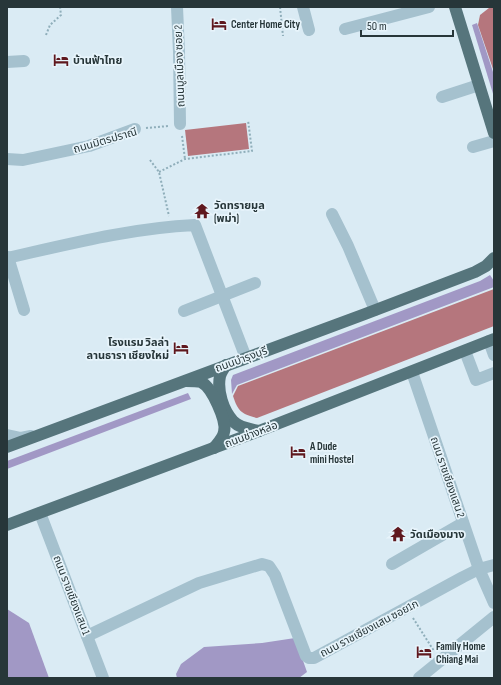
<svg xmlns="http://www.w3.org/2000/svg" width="501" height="685" viewBox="0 0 501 685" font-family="'Sofia Sans Condensed','Noto Sans Thai',sans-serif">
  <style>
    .green { fill: #a198c5 }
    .water { fill: #b5767d }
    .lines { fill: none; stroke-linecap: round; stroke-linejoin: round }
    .path { stroke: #8faeba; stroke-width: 2; stroke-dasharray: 2 2; stroke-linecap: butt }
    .minor { stroke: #a5c1ce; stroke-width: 12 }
    .major { stroke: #56757c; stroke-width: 12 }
    .labels { text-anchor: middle; stroke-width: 3.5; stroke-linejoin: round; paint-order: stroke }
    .poi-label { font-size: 11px; font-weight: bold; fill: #273639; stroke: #e7f4fb; text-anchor: start }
    .street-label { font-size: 11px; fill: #273639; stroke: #e7f4fb }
  </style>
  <rect width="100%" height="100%" fill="#daebf4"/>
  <!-- green -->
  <g class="green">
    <path d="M477,23l17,52v22l-22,-72z"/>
    <path d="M490,275l4,6v6l-257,98 -5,9 -1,-14 2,-5 247,-94z"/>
    <path d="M188,393l3,6 -184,70v-8z"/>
    <path d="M7,609l22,14 20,55h-42z"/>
    <path d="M295,638l12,34 -8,6h-122l-1,-4 5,-10 23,-17 58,-4z"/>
  </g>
  <!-- water -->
  <g class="water">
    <path d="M494,7v65l-16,-47 2,-10 9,-7z"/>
    <path d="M246,123l3,26 -61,7 -3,-26z"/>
    <path d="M494,289v37l-237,92c-16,-4 -19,-7 -24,-22l5,-10z"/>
  </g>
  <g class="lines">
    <!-- path -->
    <g class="path">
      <path d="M280,7l3,29"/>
      <path d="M46,35l4,-10 11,-10 -1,-8"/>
      <path d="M146,128l23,-2"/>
      <path d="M182,136l3,23"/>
      <path d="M150,160l9,12 10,44"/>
      <path d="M159,172l26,-13 67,-8 -4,-31"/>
      <path d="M413,618l21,33"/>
    </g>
    <!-- minor -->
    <g class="minor">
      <path d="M177,7l2,45 1,72"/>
      <path d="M303,7l6,23"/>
      <path d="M345,29l84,-22"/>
      <path d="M7,62l17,-1"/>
      <path d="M442,97l37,-12"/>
      <path d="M473,147l21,-6"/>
      <path d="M7,159l16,1 66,-14 46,-17"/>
      <path d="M332,214l16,32 27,64"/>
      <path d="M8,257l16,53"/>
      <path d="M7,258c62,-14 124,-30 188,-33l51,133"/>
      <path d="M184,311l71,-28"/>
      <path d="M489,341l5,14"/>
      <path d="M465,351l11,29 18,-7"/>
      <path d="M412,372l67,197 15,34"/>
      <path d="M7,435l14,3 10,-2"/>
      <path d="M40,513l63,165"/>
      <path d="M392,564l71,-41"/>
      <path d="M87,636l112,-53 63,-19 7,2 6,9 31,81 3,2h5l149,-81 16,-8 15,-4"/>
      <path d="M419,678l75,-61"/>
    </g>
    <!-- major -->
    <g class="major">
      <path d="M455,7l39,126"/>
      <path d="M226,365c-2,3 -5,8 -6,11 -3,15 3,34 13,45 6,7 17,8 26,10"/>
      <path d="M186,381c4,0 11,0 15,1 11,5 26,39 23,50 -1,6 -6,11 -10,16"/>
      <path d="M7,447l358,-133 110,-42 11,-6 8,-8"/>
      <path d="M7,525l252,-94 235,-92"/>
    </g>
  </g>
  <!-- icons -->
  <defs>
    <g id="hotel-bare" transform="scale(1.2)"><path d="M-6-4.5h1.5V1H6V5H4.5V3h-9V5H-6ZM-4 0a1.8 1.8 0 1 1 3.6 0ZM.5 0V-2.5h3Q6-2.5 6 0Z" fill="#5f181e" stroke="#e7f4fb" stroke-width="2.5" paint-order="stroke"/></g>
    <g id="temple-bare" transform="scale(1.2)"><path d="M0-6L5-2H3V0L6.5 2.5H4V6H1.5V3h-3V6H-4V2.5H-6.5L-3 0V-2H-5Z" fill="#5f181e" stroke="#e7f4fb" stroke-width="2.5" paint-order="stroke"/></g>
  </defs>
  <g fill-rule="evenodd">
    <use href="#hotel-bare" x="219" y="24"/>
    <use href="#hotel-bare" x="61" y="60"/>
    <use href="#temple-bare" x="202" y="211"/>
    <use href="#hotel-bare" x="181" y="348"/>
    <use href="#hotel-bare" x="298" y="452"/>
    <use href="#temple-bare" x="398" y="534"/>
    <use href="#hotel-bare" x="424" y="652"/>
  </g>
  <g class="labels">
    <!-- poi labels -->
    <g class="poi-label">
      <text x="231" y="28">Center Home City</text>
      <text x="73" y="64">บ้านฟ้าไทย</text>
      <text x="214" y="209">วัดทรายมูล<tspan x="214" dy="13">(พม่า)</tspan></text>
      <text x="169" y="346" text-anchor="end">โรงแรม วิลล่า<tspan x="169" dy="13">ลานธารา เชียงใหม่</tspan></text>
      <text x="310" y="450">A Dude<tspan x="310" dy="13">mini Hostel</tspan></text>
      <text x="410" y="538">วัดเมืองมาง</text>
      <text x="436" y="650">Family Home<tspan x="436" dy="13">Chiang Mai</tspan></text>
    </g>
    <!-- street labels -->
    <g class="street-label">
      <text transform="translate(179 66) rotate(-92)" y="4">ถนนมูลเมือง ซอย 2</text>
      <text transform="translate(105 140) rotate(-16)" y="4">ถนนมิตรปราณี</text>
      <text transform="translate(241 359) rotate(-20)" y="4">ถนนบำรุงบุรี</text>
      <text transform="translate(251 434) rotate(-21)" y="4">ถนนช่างหล่อ</text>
      <text transform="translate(448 477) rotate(71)" y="4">ถนน ราชเชียงแสน 2</text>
      <text transform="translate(72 595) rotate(69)" y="4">ถนน ราชเชียงแสน 1</text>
      <text transform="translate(369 628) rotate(-28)" y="4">ถนน ราชเชียงแสน ซอย1ก</text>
    </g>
  </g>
  <!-- border -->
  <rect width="501" height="685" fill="none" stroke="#273639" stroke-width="16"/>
  <!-- scale -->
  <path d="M361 30v6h92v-6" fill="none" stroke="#273639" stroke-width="2"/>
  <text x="367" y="30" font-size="12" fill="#273639" stroke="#e7f4fb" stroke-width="3" paint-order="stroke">50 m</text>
</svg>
